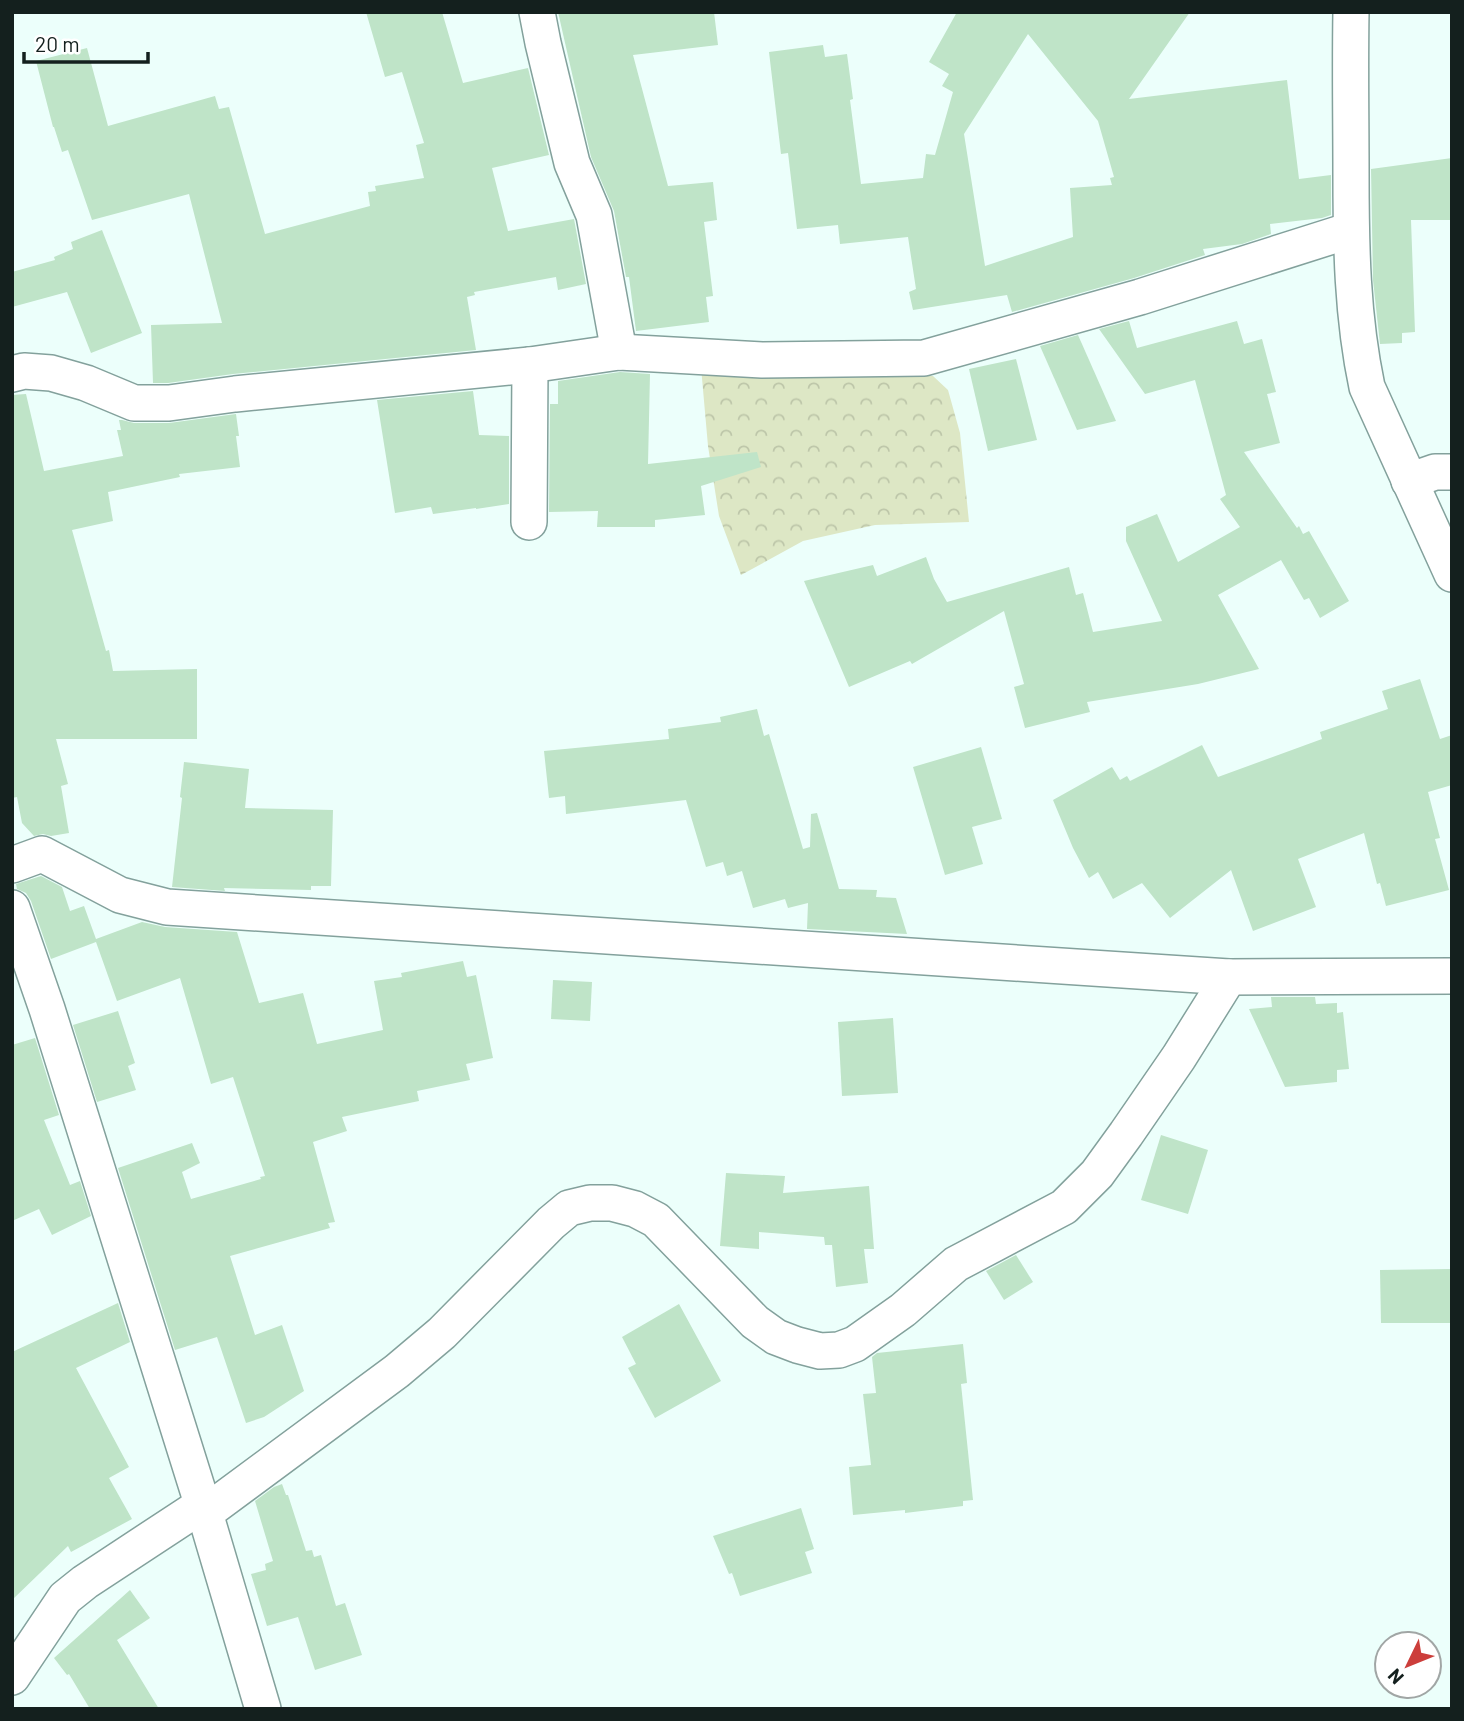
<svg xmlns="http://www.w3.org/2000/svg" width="1464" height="1721" viewBox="0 0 1464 1721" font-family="Barlow,sans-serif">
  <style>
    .park { fill: url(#park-crowns) }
    .building { fill: #bfe4c8; fill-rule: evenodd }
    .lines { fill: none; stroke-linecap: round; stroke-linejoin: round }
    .street-casing { stroke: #83a19c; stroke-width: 38 }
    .street { stroke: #fff; stroke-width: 35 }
  </style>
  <defs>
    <pattern id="park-crowns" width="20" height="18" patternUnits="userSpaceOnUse" patternTransform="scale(1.75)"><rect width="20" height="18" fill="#dde7c5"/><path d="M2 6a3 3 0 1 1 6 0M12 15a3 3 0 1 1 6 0" fill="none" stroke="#bdc6a9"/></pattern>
  </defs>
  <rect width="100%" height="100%" fill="#ecfffb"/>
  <!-- park -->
  <path class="park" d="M701,367l151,7 81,2 15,14 12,43 9,89 -94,3 -72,16 -62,34 -22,-59 -11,-70z"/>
  <!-- building -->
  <g class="building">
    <path d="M366,12h76l21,71 65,-15 21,87 -57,13 16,63 66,-12 12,65 -28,6 -2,-13 -82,15 1,3 -8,2 9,53 -243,24 -65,9h-15l-2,-58 71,-2 -33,-129 -97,26 -24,-70 -6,2 -8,-25h-1l-17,-66 51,-13 21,78 107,-30 4,13 10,-2 36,127 105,-28 -2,-14 8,-1 -1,-5 49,-8 -8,-33 8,-2 -22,-71 -17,5z"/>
    <path d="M558,12h156l4,33 -85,10 35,131 45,-4 4,38 -13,2 9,74 -7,1 3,25 -73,9 -7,-54h-3l-12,-66 -23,-54z"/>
    <path d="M957,12h233l-61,87 158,-19 12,99 32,-4v40l-9,3 -52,6 1,10 -29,10 -39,5 2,6 -71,23 -122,34 -5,-17 -94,15 -4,-18 7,-3 -8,-52 -68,7 -2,-19 -41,4 -9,-76 -7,1 -12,-102 54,-7 2,12 22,-3 6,45 -3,1 11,84 62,-6 3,-24 9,1 18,-63 -11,-6 7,-12 -20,-12zM1028,34l70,87 16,56 -4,1 2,7 -42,3 3,49 -88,29 -21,-132z"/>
    <path d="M1452,158v62h-41l4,112 -13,1v10l-22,1 -7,-64 -2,-111z"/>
    <path d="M102,230l40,103 -51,20 -24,-61 -55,15v-35l43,-12 -1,-3 19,-8 -2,-7z"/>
    <path d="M1129,321l8,27 100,-27 7,23 18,-5 14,53 -9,2 13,49 -36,9 53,76 2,-2 4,8 6,-3 40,70 -29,17 -11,-20 -5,2 -23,-40 -63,35 41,74 -61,15 -111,18 3,10 -65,16 -11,-41 10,-3 -20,-73 -92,53 -2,-3 -61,26 -45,-106 69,-16 4,11 49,-19 8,22 13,23 122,-35 7,28 7,-2 10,39 69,-11 -36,-80v-14l31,-13 21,48 62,-35 -20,-28 6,-4 -31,-115 -50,14 -46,-65z"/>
    <path d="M1078,335l38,86 -39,9 -37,-84z"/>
    <path d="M1016,359l21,81 -49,11 -19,-82z"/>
    <path d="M620,372l30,2 -2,90 109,-12 4,15 -60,19 4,29 -50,5v7h-58l1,-16 -49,1 1,-108h8v-23z"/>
    <path d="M473,391l6,44 30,1v68l-33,5v-1l-43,6 -2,-7 -36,6 -18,-113z"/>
    <path d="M26,394l18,77 79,-15 -6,-26h4l-2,-10h3l12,3h35l67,-9 3,22h-3l4,31 -61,7 1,3 -72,15 5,29 -41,9 34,121 3,-1 4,21 84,-2v70h-141l12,45 -7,2 8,47 -18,3 -8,-2 -9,2 -12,-13 -5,-26 -5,1v-403z"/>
    <path d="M1420,679l20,60 12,-4v50l-24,7 12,46 -5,1 14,51 -63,16 -6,-23 -3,1 -13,-51 -66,26 18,48 -63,24 -22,-61 -61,48 -28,-35 -29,16 -15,-27 -9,6 -16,-30 -20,-48 59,-33 8,13 7,-4 3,5 72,-36 16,32 104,-38 -2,-7 68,-23 -6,-18z"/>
    <path d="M757,709l7,27 5,-2 34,115 7,-2 1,-33 6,-1 22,76 38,1 -1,7 20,1 11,36 -100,-5 1,-26 -20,5 -3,-9 -32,9 -11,-37 -15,5 -4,-14 -17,5 -20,-67 -120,14 -1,-18 -16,2 -5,-47 125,-12 -1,-10 53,-7 -1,-5z"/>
    <path d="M981,747l21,72 -30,8 11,37 -38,11 -32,-108z"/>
    <path d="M184,762l65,7 -4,39 88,2 -2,76h-20v4l-87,-2 1,3 -53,-4 10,-89 -2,-1z"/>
    <path d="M41,876l21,11 8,24 14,-5 12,33 46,-17 23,5 72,5 22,71 44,-10 14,51 66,-14 -9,-49 28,-4 -1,-4 62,-12 4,16 9,-2 17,83 -27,6 4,16 -53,11 2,10 -77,16 5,14 -34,11 22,80 -7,1 2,5 -100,28 25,79 27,-10 22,66 -40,26 -18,6 -29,-86 -42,13 -57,-182 74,-25 8,20 -18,9 9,27 70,-20 -1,-2 5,-1 -32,-99 -22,7 -31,-106 -63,23 -21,-59 -45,17 -20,-58 -5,-8 -9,-4 -1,-5z"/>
    <path d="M553,980l39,2 -2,39 -39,-2z"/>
    <path d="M1271,997h44l1,7 21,-1v10l6,-1 6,57 -12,1v12l-52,5 -36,-78 23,-2z"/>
    <path d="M118,1011l17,52 -7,3 8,24 -39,12 -24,-77z"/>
    <path d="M893,1018l5,75 -56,3 -4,-74z"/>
    <path d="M35,1038l24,77 -15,5 26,65 10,-4 11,35 -39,19 -13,-26 -27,12v-176z"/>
    <path d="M1161,1135l47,15 -20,64 -47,-14z"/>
    <path d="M726,1173l59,3 -2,17 86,-7 5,63h-10l4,34 -32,4 -4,-42h-7l-1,-8 -65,-5v17l-39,-3z"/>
    <path d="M1016,1255l17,27 -29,18 -18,-29z"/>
    <path d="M1452,1269v54h-71l-1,-53z"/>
    <path d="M118,1303l12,39 -54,26 53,99 -20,11 23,41 -61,33 -3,-6 -56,54v-248z"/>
    <path d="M679,1304l42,77 -66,37 -27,-50 8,-4 -14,-27z"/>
    <path d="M963,1344l4,39 -6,1 12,116 -10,1v5l-58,7v-3l-52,5 -4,-48 22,-2 -8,-71 13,-1 -4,-36 5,-4z"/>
    <path d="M282,1484l4,11h2l18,56 6,-1 2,7 7,-2 15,51 9,-3 17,52 -47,15 -17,-53 -31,9 -16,-52 15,-4 -1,-6 8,-3 -18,-60 19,-14z"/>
    <path d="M801,1508l13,41 -9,3 7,21 -72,23 -8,-23 -3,1 -16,-38z"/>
    <path d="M130,1590l20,28 -33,22 42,69h-69l-21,-35 -2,1 -13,-17z"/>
  </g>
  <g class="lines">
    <!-- street casing -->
    <g class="street-casing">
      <g id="street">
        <path d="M537,12l6,31 29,120 22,52 25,137"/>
        <path d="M1351,12c-1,54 0,108 0,161 0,73 1,143 16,214l85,187"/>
        <path d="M12,374l12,-3 27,2 35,10 48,20h35l66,-9 295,-29 89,-13 143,8 162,-2 216,-61 211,-67"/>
        <path d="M1409,481l26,-9h17"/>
        <path d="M529,522l1,-157"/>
        <path d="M12,865l30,-11 78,41 47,12 1062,70 223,-1"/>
        <path d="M12,908l35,101 158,504 58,196"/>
        <path d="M205,1513l192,-142 45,-38 109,-110 18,-15 21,-5h22l23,6 21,11 99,102 21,15 21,8 23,6 19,-1 16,-6 48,-34 53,-46 108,-57 33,-33 29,-40 53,-77 50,-80"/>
        <path d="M12,1677l53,-79 20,-16 117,-77"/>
      </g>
    </g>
    <!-- street -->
    <use href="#street" class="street"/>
  </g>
  <!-- border -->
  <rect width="1464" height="1721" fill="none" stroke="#14201e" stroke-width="28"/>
  <!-- north arrow -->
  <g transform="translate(1408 1665) rotate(227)"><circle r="33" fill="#ffffff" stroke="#a1a6a5" stroke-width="2"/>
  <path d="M0-5L12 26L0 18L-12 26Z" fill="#cc3e3b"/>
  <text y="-10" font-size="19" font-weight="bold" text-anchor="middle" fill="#14201e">N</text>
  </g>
  <!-- scale -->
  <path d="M24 52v10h124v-10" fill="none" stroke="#14201e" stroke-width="3.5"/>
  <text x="35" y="52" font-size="21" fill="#14201e" stroke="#ffffff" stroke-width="5" paint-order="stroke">20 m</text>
</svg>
